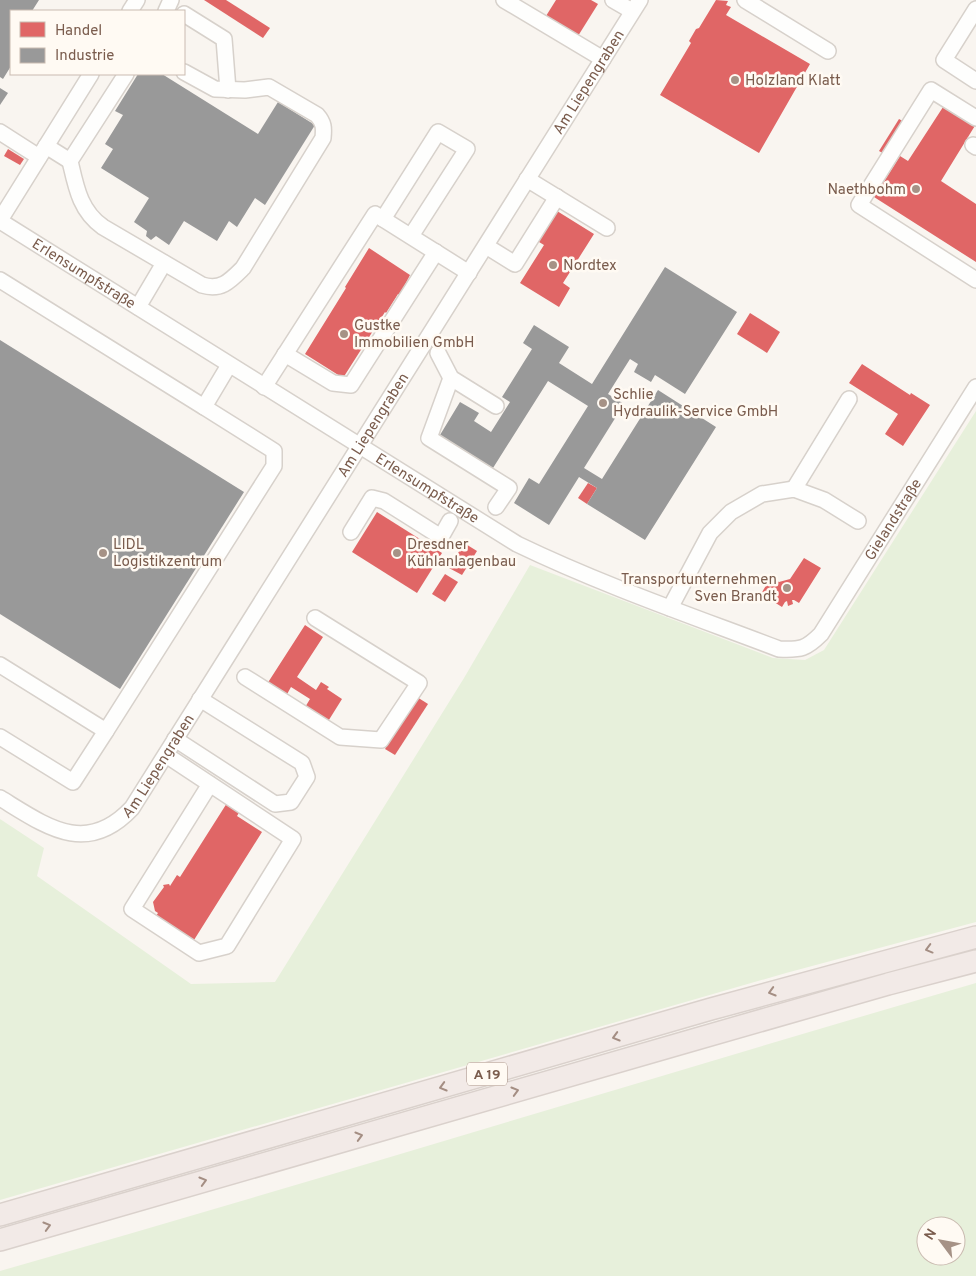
<svg xmlns="http://www.w3.org/2000/svg" width="976" height="1276" viewBox="0 0 976 1276" font-family="Overpass,sans-serif">
  <style>
    .green { fill: #e7f0db; fill-rule: evenodd }
    .shops { fill: #e06666 }
    .industry { fill: #999 }
    .lines { fill: none; stroke-linecap: round; stroke-linejoin: round }
    .minor-casing { stroke: #d7d1cb; stroke-width: 18 }
    .highway-casing { stroke: #dad1cc; stroke-width: 24 }
    .minor { stroke: #fefefd; stroke-width: 15 }
    .highway { stroke: #f2eae7; stroke-width: 21 }
    .oneway { stroke: #a48e83 }
    .poi-dot { fill: #a69286; stroke: #fffaf3; stroke-width: 2 }
    .labels { text-anchor: middle; stroke-width: 5; stroke-linejoin: round; paint-order: stroke }
    .shield { fill: #fffaf3; stroke: #a28b7f; stroke-width: 1 }
    .shield-label { font-size: 14px; font-weight: bold; fill: #7a5c4d }
    .poi-label { font-size: 15px; fill: #7a5c4d; stroke: #fffaf3; text-anchor: start }
    .street-label { font-size: 15px; fill: #7a5c4d; stroke: #fffaf3 }
  </style>
  <rect width="100%" height="100%" fill="#f9f5f0"/>
  <!-- green -->
  <g class="green">
    <path d="M976,411v511l-190,51 -786,227v-381l44,29 -7,28 154,108 84,-2 189,-304 66,-113 243,93 32,2 19,-10z"/>
    <path d="M976,983v293h-976v-5c326,-93 650,-193 976,-288zM926,1226h30v30h-30z"/>
  </g>
  <!-- shops -->
  <g class="shops">
    <path d="M204,0h22l44,28 -7,10z"/>
    <path d="M556,0h35l7,4 -20,32 -32,-20z"/>
    <path d="M716,0l12,1 -2,4 5,2 -5,8 84,49 -51,89 -99,-58 31,-52 -2,-2 7,-12 3,-1z"/>
    <path d="M945,104l31,20 -35,57 35,23v58l-102,-65 26,-41 8,5z"/>
    <path d="M899,119l9,5 -20,32 -9,-5z"/>
    <path d="M8,149l16,10 -4,6 -16,-9z"/>
    <path d="M557,211l37,23 -31,49 7,5 -11,19 -39,-24 24,-38 -5,-3 -1,-4z"/>
    <path d="M369,248l41,27 -10,20 -2,-1 -12,19 -1,-1 -42,66 -38,-24 41,-66 -1,-1z"/>
    <path d="M750,313l30,19 -13,21 -30,-19z"/>
    <path d="M862,364l48,31 1,-2 19,12 -27,41 -18,-12 13,-20 -49,-31z"/>
    <path d="M588,483l9,5 -10,16 -9,-6z"/>
    <path d="M377,512l65,41 -25,40 -65,-41z"/>
    <path d="M464,543l13,8 -15,24 -13,-7z"/>
    <path d="M804,558l17,10 -22,35 -5,-3h-2l1,4 -5,2 -1,-5 -2,1 -3,5 -21,-13 10,-17 8,5 11,-3z"/>
    <path d="M445,574l13,8 -13,20 -13,-8z"/>
    <path d="M305,625l18,12 -26,40 19,13 5,-8 8,5 -2,2 15,10 -15,24 -23,-14 6,-10 -19,-12 -5,9 -19,-12z"/>
    <path d="M417,697l11,7 -33,51 -10,-6z"/>
    <path d="M227,803l13,8 -3,5 25,16 -68,108 -38,-24 2,-3 -3,-2 -2,-9 11,-15 -1,-2 6,-1 1,2 7,-11 3,2z"/>
  </g>
  <!-- industry -->
  <g class="industry">
    <path d="M0,0h39l-7,11h-21v55l-8,13 -3,-2z"/>
    <path d="M138,74h24l96,60 20,-32 37,23 -50,80 -10,-7 -18,29 -8,-6 -12,20 -33,-20 -15,24 -13,-9 -5,4 -5,-4 1,-5 -13,-9 15,-24 -48,-30 12,-19 -8,-5 18,-29 -8,-4z"/>
    <path d="M0,88l8,5 -8,12z"/>
    <path d="M665,267l72,45 -52,82 -30,-19 -4,7 -17,-10 4,-8 -8,-5 -22,35 16,10 -40,64 18,11 56,-89 58,37 -71,113 -58,-36 10,-16 -18,-11 -30,48 -35,-22 15,-25 10,6 49,-78 -40,-25 -55,87 -53,-33 20,-33 19,11 -5,8 17,11 19,-30 -8,-5 30,-48 -9,-6 11,-18 35,22 -10,16 33,21z"/>
    <path d="M0,340l244,152 -124,197 -120,-75z"/>
  </g>
  <g class="lines">
    <!-- minor casing -->
    <g class="minor-casing">
      <g id="minor">
        <path d="M504,0l99,59"/>
        <path d="M613,0l19,11"/>
        <path d="M745,0l83,51"/>
        <path d="M976,9l-32,51 32,21"/>
        <path d="M130,11l7,-11"/>
        <path d="M166,11l5,-11"/>
        <path d="M184,14l40,25 4,51"/>
        <path d="M126,74l-56,87c6,26 10,50 33,66l99,58c19,6 28,-4 41,-17l80,-130c1,-10 1,-15 -6,-23l-48,-28 -24,3 -30,-1 -31,-17"/>
        <path d="M976,118l-45,-28 -72,115 117,75"/>
        <path d="M0,132l39,25"/>
        <path d="M973,145l3,2"/>
        <path d="M46,146l24,15"/>
        <path d="M527,179l80,49"/>
        <path d="M383,219l55,-87 29,17 -56,87"/>
        <path d="M0,220l91,-146"/>
        <path id="s1" d="M0,221l517,323c85,41 175,72 262,105 22,1 27,0 42,-15l155,-247"/>
        <path d="M486,246l29,18 42,-67"/>
        <path d="M0,280l204,127 25,-42"/>
        <path d="M138,307l26,-44"/>
        <path d="M438,353l13,25 45,28"/>
        <path d="M285,354l48,29 18,2 85,-133"/>
        <path d="M451,378l-22,60 80,50 -13,19"/>
        <path d="M264,387l111,-173 94,59"/>
        <path d="M794,489l55,-90"/>
        <path d="M351,532l21,-34 12,3 57,36 9,-16"/>
        <path d="M670,608l40,-75 21,-21 31,-18 32,-5 30,11 34,21"/>
        <path d="M0,665l106,66 168,-265v-15l-70,-44"/>
        <path d="M245,677l95,60 41,3 38,-57 -104,-65"/>
        <path d="M0,737l73,45 33,-51"/>
        <path d="M175,739l100,65 16,-2 16,-25 -5,-14 -102,-64"/>
        <path d="M166,755l127,84 -66,107 -28,7 -67,-44 78,-125"/>
        <path id="s2" d="M0,798c46,28 86,59 132,10l508,-808"/>
      </g>
    </g>
    <!-- highway casing -->
    <g class="highway-casing">
      <g id="highway">
        <path d="M0,1215l711,-206 265,-72"/>
        <path d="M0,1240l686,-198 202,-58 88,-23"/>
      </g>
    </g>
    <!-- minor -->
    <use href="#minor" class="minor"/>
    <!-- highway -->
    <use href="#highway" class="highway"/>
  </g>
  <!-- one-way arrows -->
  <defs><path id="oneway-chevron" d="M-2-3.5L2.5 0L-2 3.5" fill="none" stroke-width="1.6" stroke-linecap="round" stroke-linejoin="round" transform="scale(1.25)"/></defs>
  <g class="oneway">
    <use href="#oneway-chevron" transform="translate(929 949) rotate(165)"/>
    <use href="#oneway-chevron" transform="translate(772 992) rotate(164)"/>
    <use href="#oneway-chevron" transform="translate(616 1037) rotate(164)"/>
    <use href="#oneway-chevron" transform="translate(443 1087) rotate(164)"/>
    <use href="#oneway-chevron" transform="translate(515 1091) rotate(-16)"/>
    <use href="#oneway-chevron" transform="translate(359 1136) rotate(-16)"/>
    <use href="#oneway-chevron" transform="translate(203 1181) rotate(-16)"/>
    <use href="#oneway-chevron" transform="translate(47 1226) rotate(-16)"/>
  </g>
  <!-- markers -->
  <g class="poi-dot">
    <circle cx="735" cy="80" r="5"/>
    <circle cx="916" cy="189" r="5"/>
    <circle cx="553" cy="265" r="5"/>
    <circle cx="344" cy="334" r="5"/>
    <circle cx="603" cy="403" r="5"/>
    <circle cx="103" cy="553" r="5"/>
    <circle cx="397" cy="553" r="5"/>
    <circle cx="787" cy="588" r="5"/>
  </g>
  <g class="labels">
    <!-- shield labels -->
    <rect class="shield" x="467" y="1062.5" width="40" height="23" rx="4"/>
    <g class="shield-label">
      <text x="487" y="1079">A 19</text>
    </g>
    <!-- poi labels -->
    <g class="poi-label">
      <text x="745" y="85">Holzland Klatt</text>
      <text x="906" y="194" text-anchor="end">Naethbohm</text>
      <text x="563" y="270">Nordtex</text>
      <text x="354" y="330">Gustke<tspan x="354" dy="17">Immobilien GmbH</tspan></text>
      <text x="613" y="399">Schlie<tspan x="613" dy="17">Hydraulik-Service GmbH</tspan></text>
      <text x="113" y="549">LIDL<tspan x="113" dy="17">Logistikzentrum</tspan></text>
      <text x="407" y="549">Dresdner<tspan x="407" dy="17">Kühlanlagenbau</tspan></text>
      <text x="777" y="584" text-anchor="end">Transportunternehmen<tspan x="777" dy="17">Sven Brandt</tspan></text>
    </g>
    <!-- street labels -->
    <g class="street-label">
      <text dy="5" stroke="none"><textPath href="#s2" startOffset="1006">Am Liepengraben</textPath></text>
      <text dy="5" stroke="none"><textPath href="#s1" startOffset="99">Erlensumpfstraße</textPath></text>
      <text dy="5" stroke="none"><textPath href="#s2" startOffset="601">Am Liepengraben</textPath></text>
      <text dy="5" stroke="none"><textPath href="#s1" startOffset="504">Erlensumpfstraße</textPath></text>
      <text dy="5" stroke="none"><textPath href="#s1" startOffset="1074">Gielandstraße</textPath></text>
      <text dy="5" stroke="none"><textPath href="#s2" startOffset="198">Am Liepengraben</textPath></text>
    </g>
  </g>
  <!-- legend -->
  <rect x="10" y="10" width="175" height="65" fill="#fffaf3" stroke="#cabbb1"/>
  <rect x="20" y="22" width="25" height="15" fill="#e06666" stroke="#cabbb1"/>
  <text x="55" y="35" font-size="15" fill="#7a5c4d">Handel</text>
  <rect x="20" y="48" width="25" height="15" fill="#999999" stroke="#cabbb1"/>
  <text x="55" y="60" font-size="15" fill="#7a5c4d">Industrie</text>
  <!-- north arrow -->
  <g transform="translate(941 1241) rotate(302)"><circle r="24" fill="#fffaf3" stroke="#cabbb1"/>
  <path d="M0-4L9 19L0 12L-9 19Z" fill="#a69286"/>
  <text y="-8" font-size="14" font-weight="bold" text-anchor="middle" fill="#7a5c4d">N</text>
  </g>
</svg>
